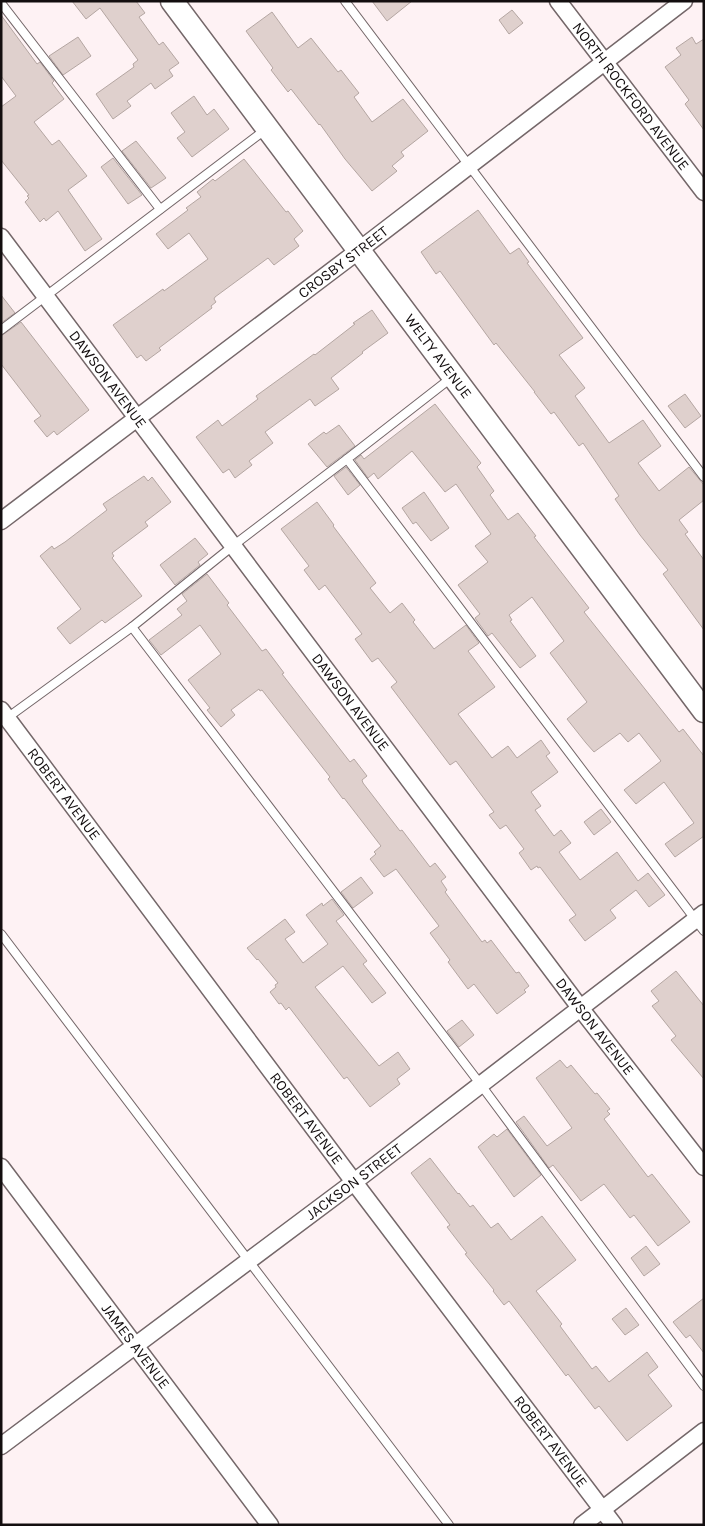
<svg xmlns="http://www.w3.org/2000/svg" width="705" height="1526" viewBox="0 0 705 1526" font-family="Karla,sans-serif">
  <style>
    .building { fill: #dfd0cd; stroke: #b4a6a2 }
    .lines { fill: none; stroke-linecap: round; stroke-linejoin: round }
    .lane-casing { stroke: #746769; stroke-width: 10 }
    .street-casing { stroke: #746769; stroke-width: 19 }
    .secondary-casing { stroke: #746769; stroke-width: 25 }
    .lane { stroke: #fff; stroke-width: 8 }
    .street { stroke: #fff; stroke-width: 16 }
    .secondary { stroke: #fff; stroke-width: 22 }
    .labels { text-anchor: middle; stroke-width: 4.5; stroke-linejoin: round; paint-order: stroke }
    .street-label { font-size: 15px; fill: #130e0f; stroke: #fff }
  </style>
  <rect width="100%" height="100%" fill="#fef2f4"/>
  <!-- building -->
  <g class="building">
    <path d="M72,1h64l9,12 -6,4 20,28 4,-3 16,21 -10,7 4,6 -18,13 -4,-6 -24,18 4,5 -18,13 -17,-25 38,-27 -1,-3 5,-4 -38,-52 -14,11z"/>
    <path d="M372,1h40l-25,20z"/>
    <path d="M512,10l11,13 -14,11 -10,-14z"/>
    <path d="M272,12l26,36 13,-10 27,34 3,-2 18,23 -5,4 18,25 31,-23 25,32 -27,21 3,4 -12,10 5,5 -25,20 -27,-32 -25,-35 -1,1 -28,-36 -3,3 -17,-22 2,-2 -27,-37z"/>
    <path d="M1,15l36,49 3,-2 14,19 -2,2 12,16 -30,23 18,23 7,-5 28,36 -19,14 34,49 -17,12 -27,-40 -12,10 -2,-3 -4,4 -15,-20 4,-4 -2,-2 2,-1 -28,-35v-53l15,-11 -15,-20z"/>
    <path d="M78,37l13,19 -28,19 -14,-19z"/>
    <path d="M692,37l4,7 8,-5v91l-19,-26 4,-4 -24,-33 16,-12 -5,-7z"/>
    <path d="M194,96l13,19 7,-6 15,20 -37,28 -15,-19 8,-6 -14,-19z"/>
    <path d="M136,141l30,37 -15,10 -29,-37z"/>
    <path d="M113,158l29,37 -14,9 -27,-37z"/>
    <path d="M244,159l42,53 2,-1 15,20 -9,8 5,7 -25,19 -6,-7 -53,39 -1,2 2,3 -5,4 1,2 -53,40 2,2 -15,11 -5,-6 -4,3 -24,-33 50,-36 1,2 44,-32 -19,-26 -21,16 -12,-15 32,-24 -2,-2 15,-11 -4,-5 16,-13 2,2z"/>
    <path d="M478,210l32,44 9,-6 10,14 -2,1 56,75 -24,17 26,33 -10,8 34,47 34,-23 18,26 -23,17 21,28 30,-24 15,18v15l-25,20 9,12 -3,2 19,26v70l-41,-56 5,-4 -28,-35 -25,-36 4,-3 -36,-53 -4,3 -25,-34 -3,2 -17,-22h1l-39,-49 -2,2 -54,-74 -4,3 -15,-22z"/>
    <path d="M1,295l14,18 -14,10z"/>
    <path d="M372,310l16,23 -26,19 1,1 -32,25 8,11 -24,17 -5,-7 -45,33 8,11 -24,18 3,4 -17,13 -6,-9 -6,4 -27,-36 22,-17 4,6 36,-27 -2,-3 58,-42 1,1 40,-31 -2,-1z"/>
    <path d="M21,322l68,88 -32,25 -3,-4 -7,6 -13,-16 7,-5 -40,-52v-28z"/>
    <path d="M685,394l16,22 -16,12 -17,-22z"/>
    <path d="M435,404l46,59 -4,4 17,24 -4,4 18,25 10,-7 18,23 -2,1 55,71 -5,4 95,120 4,-3 21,27v80l-29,21 -10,-13 29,-21 -30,-41 -28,22 -12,-14 37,-29 -22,-28 -11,9 -8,-9 -26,19 -8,-9 -19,-24 20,-17 -37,-49 14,-12 -32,-44 -23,18 3,5 -2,1 26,35 -16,12 -28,-35 -4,3 -13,-18 5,-4 -22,-29 30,-23 -13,-16 16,-12 -35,-50 -11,8 -33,-41 -34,28 -4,-6 -6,5 -13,-18 6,-5 3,4z"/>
    <path d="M339,425l16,21 -28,21 -19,-23 16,-12 2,2z"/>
    <path d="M346,467l14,18 -12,10 -14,-19z"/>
    <path d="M144,476l4,5 4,-4 19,25 -26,20 3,4 -36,27 2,3 -2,2 30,38 -37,27 -3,-3 -32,24 -13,-16 24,-19 -41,-53 12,-10 2,3 11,-7 42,-32 -4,-6z"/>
    <path d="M424,492l25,36 -18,13 -15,-19 -3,2 -11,-16z"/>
    <path d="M317,502l17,23 -1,1 43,57 -6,5 20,25 12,-10 13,17 -2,2 21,27 32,-24 13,18 -11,8 27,36 -37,27 34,44 16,-12 9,12 24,-18 9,13 -4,3 12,16 -27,20 10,14 -6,4 19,26 7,-6 10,13 -12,9 21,28 37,-28 21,29 10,-8 17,22 -16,12 -13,-17 -26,20 6,8 -31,23 -16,-21 7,-5 -36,-48 -2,1 -1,-2 -6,4 -12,-17 5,-4 -18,-24 -6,4 -11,-14 5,-3 -38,-51 -6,4 -59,-78 6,-5 -19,-24 -6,4 -17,-23 7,-5 -37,-49 -6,5 -15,-20 5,-4 -28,-37z"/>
    <path d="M195,538l13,16 -10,8 2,3 -25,20 -15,-20z"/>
    <path d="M207,574l22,29 -2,2 35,46 4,-2 18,24 -2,1 68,88 4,-3 13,17 -5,4 1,3 37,48 2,-1 28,37 5,-4 11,14 -5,4 6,9 -2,2 37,50 3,-2 2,3 4,-3 25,33 3,-1 10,14 -5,4 2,2 -29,22 -23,-30 -6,5 -20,-27 2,-2 -20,-27 9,-7 -43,-57 -12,8 -14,-18 6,-5 -2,-2 7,-6 -37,-48 -1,1 -15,-20 2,-2 -68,-87 -2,1 -1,-2 -28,21 4,5 -14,12 -14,-17 3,-2 -22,-28 33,-26 -21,-29 -39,30 -12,-15 33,-25 -5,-6 10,-8 -5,-7z"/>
    <path d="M601,809l10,13 -17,13 -10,-13z"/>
    <path d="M361,877l12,16 -20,15 -12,-16z"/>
    <path d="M332,899l12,16 -8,6 31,40 -4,3 23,29 -14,10 -29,-37 -28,21 64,79 19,-14 12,17 -13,10 3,5 -30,23 -23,-30 -3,2 -55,-72 -3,3 -5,-7 -2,1 -9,-12 6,-5 -1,-2 3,-2 -20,-24 -1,1 -10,-12 38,-29 10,13 -10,7 18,24 25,-19 -22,-29 16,-12 1,3z"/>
    <path d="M676,971l28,35v73l-33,-39 5,-4 -24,-30 7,-5 -8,-10z"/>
    <path d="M462,1020l12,15 -15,12 -12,-16z"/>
    <path d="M560,1060l7,8 4,-3 24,29 2,-1 13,16 -3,2 3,3 -6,5 44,58 4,-3 38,48 -32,24 -24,-31 -4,3 -26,-34 -23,17 -28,-36 -4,3 -33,-46 8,-6 23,30 25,-18 -36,-50z"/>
    <path d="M507,1129l34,46 -27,22 -36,-50 16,-13 3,3z"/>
    <path d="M430,1158l28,36 1,-1 11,14 3,-2 18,23 7,-5 13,17 31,-24 34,44 -40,31 26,33 -2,2 32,43 4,-3 13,16 38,-30 11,15 -10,8 24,31 -45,35 -28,-35 -4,3 -27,-35 -2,2 -57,-75 -5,4 -11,-14 1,-1 -29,-36 2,-1 -20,-26 3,-2 -39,-52z"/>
    <path d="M646,1246l14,18 -16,12 -13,-18z"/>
    <path d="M704,1298v55l-14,-18 -4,3 -13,-16z"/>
    <path d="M626,1308l13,17 -14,10 -13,-16z"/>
  </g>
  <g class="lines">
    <!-- lane casing -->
    <g class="lane-casing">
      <g id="lane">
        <path d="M345,1l359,476"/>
        <path d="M1,3l159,206"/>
        <path d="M1,330l264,-200"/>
        <path d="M451,378l-104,81 357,472"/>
        <path d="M132,627l102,-82 113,-86"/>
        <path d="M7,718l125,-91 349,458 223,301"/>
        <path d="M1,934l448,591"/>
      </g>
    </g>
    <!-- street casing -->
    <g class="street-casing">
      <g id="street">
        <path id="s1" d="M558,1l146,191"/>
        <path id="s2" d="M1,237l580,772 123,158"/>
        <path id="s3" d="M1,521l357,-270 326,-250"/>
        <path id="s4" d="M1,710l353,472 260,343"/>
        <path id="s5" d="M1,1167l269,358"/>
        <path id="s6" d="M1,1446l353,-264 350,-269"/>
        <path d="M582,1525l122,-94"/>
      </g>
    </g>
    <!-- secondary casing -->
    <g class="secondary-casing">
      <g id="secondary">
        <path id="s7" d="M172,1l532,710"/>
      </g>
    </g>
    <!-- lane -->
    <use href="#lane" class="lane"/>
    <!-- street -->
    <use href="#street" class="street"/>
    <!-- secondary -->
    <use href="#secondary" class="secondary"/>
  </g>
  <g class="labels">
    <!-- street labels -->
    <g class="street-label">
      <text dy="5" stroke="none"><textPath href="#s1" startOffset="120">NORTH ROCKFORD AVENUE</textPath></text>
      <text dy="5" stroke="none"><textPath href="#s3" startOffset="429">CROSBY STREET</textPath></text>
      <text dy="5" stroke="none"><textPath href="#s7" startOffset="444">WELTY AVENUE</textPath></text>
      <text dy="5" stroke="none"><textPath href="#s2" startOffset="178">DAWSON AVENUE</textPath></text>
      <text dy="5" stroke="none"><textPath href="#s2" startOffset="582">DAWSON AVENUE</textPath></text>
      <text dy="5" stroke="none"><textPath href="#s4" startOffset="105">ROBERT AVENUE</textPath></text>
      <text dy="5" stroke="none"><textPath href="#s2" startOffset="988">DAWSON AVENUE</textPath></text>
      <text dy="5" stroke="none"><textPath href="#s4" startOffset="510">ROBERT AVENUE</textPath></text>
      <text dy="5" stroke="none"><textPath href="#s6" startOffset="441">JACKSON STREET</textPath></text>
      <text dy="5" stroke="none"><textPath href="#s5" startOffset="224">JAMES AVENUE</textPath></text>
      <text dy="5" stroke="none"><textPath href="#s4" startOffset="915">ROBERT AVENUE</textPath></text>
    </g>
  </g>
  <!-- border -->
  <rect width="705" height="1526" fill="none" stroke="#130e0f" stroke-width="5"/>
</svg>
